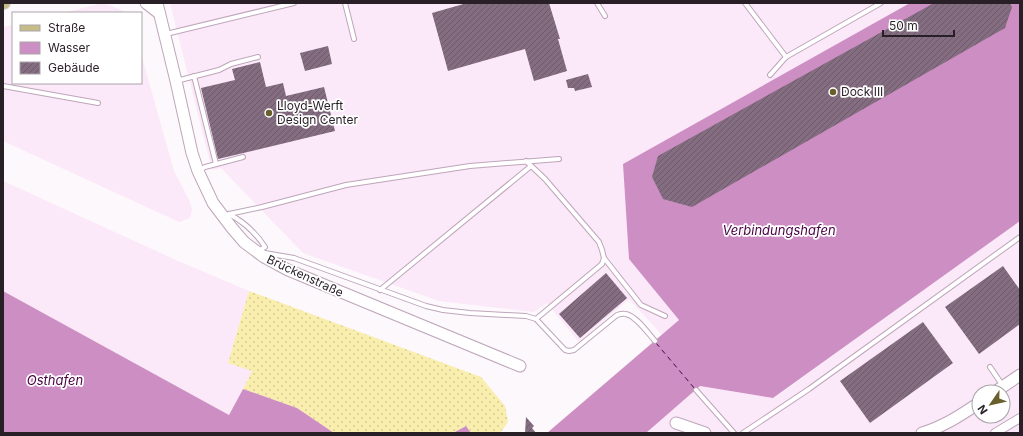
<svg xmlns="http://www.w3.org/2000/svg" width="1023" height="436" viewBox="0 0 1023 436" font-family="Inter,sans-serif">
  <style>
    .built { fill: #fbe8f8; fill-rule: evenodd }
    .grass { fill: url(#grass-dots) }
    .water { fill: #cd8fc3 }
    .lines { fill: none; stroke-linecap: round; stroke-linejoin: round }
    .ferry { stroke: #4a0045; stroke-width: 1; stroke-dasharray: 5 4; stroke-linecap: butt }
    .building { fill: url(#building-hatch) }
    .lane-casing { stroke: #bea6ba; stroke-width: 6 }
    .street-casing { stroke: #bea6ba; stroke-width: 10 }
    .secondary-casing { stroke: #bea6ba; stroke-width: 13 }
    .primary-casing { stroke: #d8d7d8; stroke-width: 14 }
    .lane { stroke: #fff; stroke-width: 4 }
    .street { stroke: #fff; stroke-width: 8 }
    .secondary { stroke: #fff; stroke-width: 11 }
    .primary { stroke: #c5bc87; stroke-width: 12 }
    .poi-dot { fill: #685f2c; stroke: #fff; stroke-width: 1.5 }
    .labels { text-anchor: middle; stroke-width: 3.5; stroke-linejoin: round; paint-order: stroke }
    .poi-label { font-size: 12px; fill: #281f27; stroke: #fff; text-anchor: start }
    .street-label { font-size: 12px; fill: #281f27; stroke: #fff }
    .water-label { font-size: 13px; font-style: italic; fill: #4a0045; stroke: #fff }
  </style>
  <defs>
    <pattern id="grass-dots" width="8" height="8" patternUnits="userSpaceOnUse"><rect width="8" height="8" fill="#f9eead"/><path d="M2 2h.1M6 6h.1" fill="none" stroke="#d5cc95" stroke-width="1.8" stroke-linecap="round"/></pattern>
    <pattern id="building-hatch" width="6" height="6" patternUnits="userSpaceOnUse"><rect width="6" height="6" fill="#846d80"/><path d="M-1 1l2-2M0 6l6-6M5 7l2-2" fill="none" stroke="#6c5969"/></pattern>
  </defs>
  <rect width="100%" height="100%" fill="#fdf8fc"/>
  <!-- built -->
  <g class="built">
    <path d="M103,3l16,6 8,4h-64z"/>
    <path d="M170,3h740l-287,161 6,95 50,61 -17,15 -33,-36 -50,43 -32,-39 -13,9 -95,-11 -136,-48 -82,-85 -9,2z"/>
    <path d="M13,25v58h128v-29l33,117 15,29 3,9 -2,9 -11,4 -176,-81v-114z"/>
    <path d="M3,181l175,80 71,30 -21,72 24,8 -23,44 -226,-124z"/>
    <path d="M1020,221v212h-374l54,-47 74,12zM979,392h24v24h-24z"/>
  </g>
  <!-- grass -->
  <path class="grass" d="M249,291l232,86 24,29 3,16 -8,11h-29l-5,-7 -13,7h-119l-37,-25 -54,-19 9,-18 -24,-8z"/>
  <!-- water -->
  <g class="water">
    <path d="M910,3h110v218l-247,177 -73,-12 -54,47h-99l132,-113 -50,-61 -6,-95z"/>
    <path d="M3,291l226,124 14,-26 54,19 37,25h-331z"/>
    <path d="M466,426l5,7h-18z"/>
  </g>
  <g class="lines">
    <!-- ferry -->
    <path class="ferry" d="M656,343l39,46"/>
  </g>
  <!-- building -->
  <g class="building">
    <path d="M467,3h82l11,36h-2l9,32 -33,10 -9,-32 -77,22 -16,-58z"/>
    <path d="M934,3h76l2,4 -7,21 -313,179 -29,-8 -11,-22 6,-21z"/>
    <path d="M328,46l4,18 -27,7 -5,-18z"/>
    <path d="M260,62l6,25 17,-4 3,13 38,-9 11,44 -117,28 -17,-71 34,-8 -3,-11z"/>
    <path d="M588,74l4,13 -17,4 -1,-3h-6l-2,-8z"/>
    <path d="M1003,266l17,24v34l-41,30 -34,-47z"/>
    <path d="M606,273l21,25 -47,40 -21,-24z"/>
    <path d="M923,322l30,41 -83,60 -30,-42z"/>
    <path d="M526,417l8,9 -2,2 4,5h-11z"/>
  </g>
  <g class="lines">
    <!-- lane casing -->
    <g class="lane-casing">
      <g id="lane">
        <path d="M345,3l9,36"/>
        <path d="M597,3l8,13"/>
        <path d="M745,3l41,54 -16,18"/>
        <path d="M166,34l128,-31"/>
        <path d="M786,57l95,-54"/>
        <path d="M194,76l22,88"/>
        <path d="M176,81l43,-11 12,-6 27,-7"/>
        <path d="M3,86l95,17"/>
        <path d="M526,161l19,18 54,63 3,8 2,8 37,47 24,11"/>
        <path d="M198,171l7,-4 38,-10"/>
        <path d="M229,214l33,-7 84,-22 124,-19 89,-7"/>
        <path d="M229,214c15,8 27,19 36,33l-7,4"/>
        <path d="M265,253l29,5 132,48 17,4 27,3 56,3 10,3 29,31 4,1 5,-1 43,-35c3,-1 6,-2 9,-1 10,2 22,19 29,27"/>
        <path d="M380,290l151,-124"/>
        <path d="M536,319l66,-55 2,-6"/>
        <path d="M990,367l13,19"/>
        <path d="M696,390l38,43"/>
        <path d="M743,433l66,-44 211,-152"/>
      </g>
    </g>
    <!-- street casing -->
    <g class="street-casing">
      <path id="street" d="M995,433l25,-15"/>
    </g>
    <!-- secondary casing -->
    <g class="secondary-casing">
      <g id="secondary">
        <path d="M146,3l13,10"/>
        <path d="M157,3l19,78 16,72 6,18 15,32 19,25 12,14 20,15 24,13 232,96"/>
        <path d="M995,392l25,-17"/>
        <path d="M676,423l29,10"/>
        <path d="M922,433c21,-6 39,-18 57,-30"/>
      </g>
    </g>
    <!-- primary casing -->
    <g class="primary-casing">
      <path id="primary" d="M3,3h1"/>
    </g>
    <!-- lane -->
    <use href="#lane" class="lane"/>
    <!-- street -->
    <use href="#street" class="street"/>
    <!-- secondary -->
    <use href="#secondary" class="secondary"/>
    <!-- primary -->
    <use href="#primary" class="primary"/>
  </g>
  <!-- markers -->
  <g class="poi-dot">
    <circle cx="833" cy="92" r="4"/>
    <circle cx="269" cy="113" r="4"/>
  </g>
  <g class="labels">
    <!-- poi labels -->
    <g class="poi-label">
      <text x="841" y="96">Dock III</text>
      <text x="277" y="110">Lloyd-Werft<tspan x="277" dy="14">Design Center</tspan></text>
    </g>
    <!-- street labels -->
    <g class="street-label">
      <text transform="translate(305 276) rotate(25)" y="4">Brückenstraße</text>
    </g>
    <!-- water labels -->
    <g class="water-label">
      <text x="779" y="235">Verbindungshafen</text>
      <text x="55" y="385">Osthafen</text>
    </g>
  </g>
  <!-- border -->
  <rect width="1023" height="436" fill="none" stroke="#281f27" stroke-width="8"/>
  <!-- legend -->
  <rect x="12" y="12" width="130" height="72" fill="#ffffff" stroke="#a9a5a9"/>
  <rect x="20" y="25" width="20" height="6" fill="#c5bc87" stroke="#a9a5a9"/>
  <text x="48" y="32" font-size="12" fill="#281f27">Straße</text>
  <rect x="20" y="42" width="20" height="12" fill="#cd8fc3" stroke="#a9a5a9"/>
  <text x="48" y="52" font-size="12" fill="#281f27">Wasser</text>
  <rect x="20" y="62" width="20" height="12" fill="url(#building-hatch)" stroke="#a9a5a9"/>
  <text x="48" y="72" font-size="12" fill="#281f27">Gebäude</text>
  <!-- north arrow -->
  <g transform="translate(991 404) rotate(236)"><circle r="19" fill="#ffffff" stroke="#a9a5a9"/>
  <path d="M0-3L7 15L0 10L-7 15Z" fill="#685f2c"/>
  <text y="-6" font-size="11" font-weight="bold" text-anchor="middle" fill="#281f27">N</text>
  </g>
  <!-- scale -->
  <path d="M883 30v6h71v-6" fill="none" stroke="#281f27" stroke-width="2"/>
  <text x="889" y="30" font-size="12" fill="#281f27" stroke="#ffffff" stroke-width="3" paint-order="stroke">50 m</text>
</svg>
